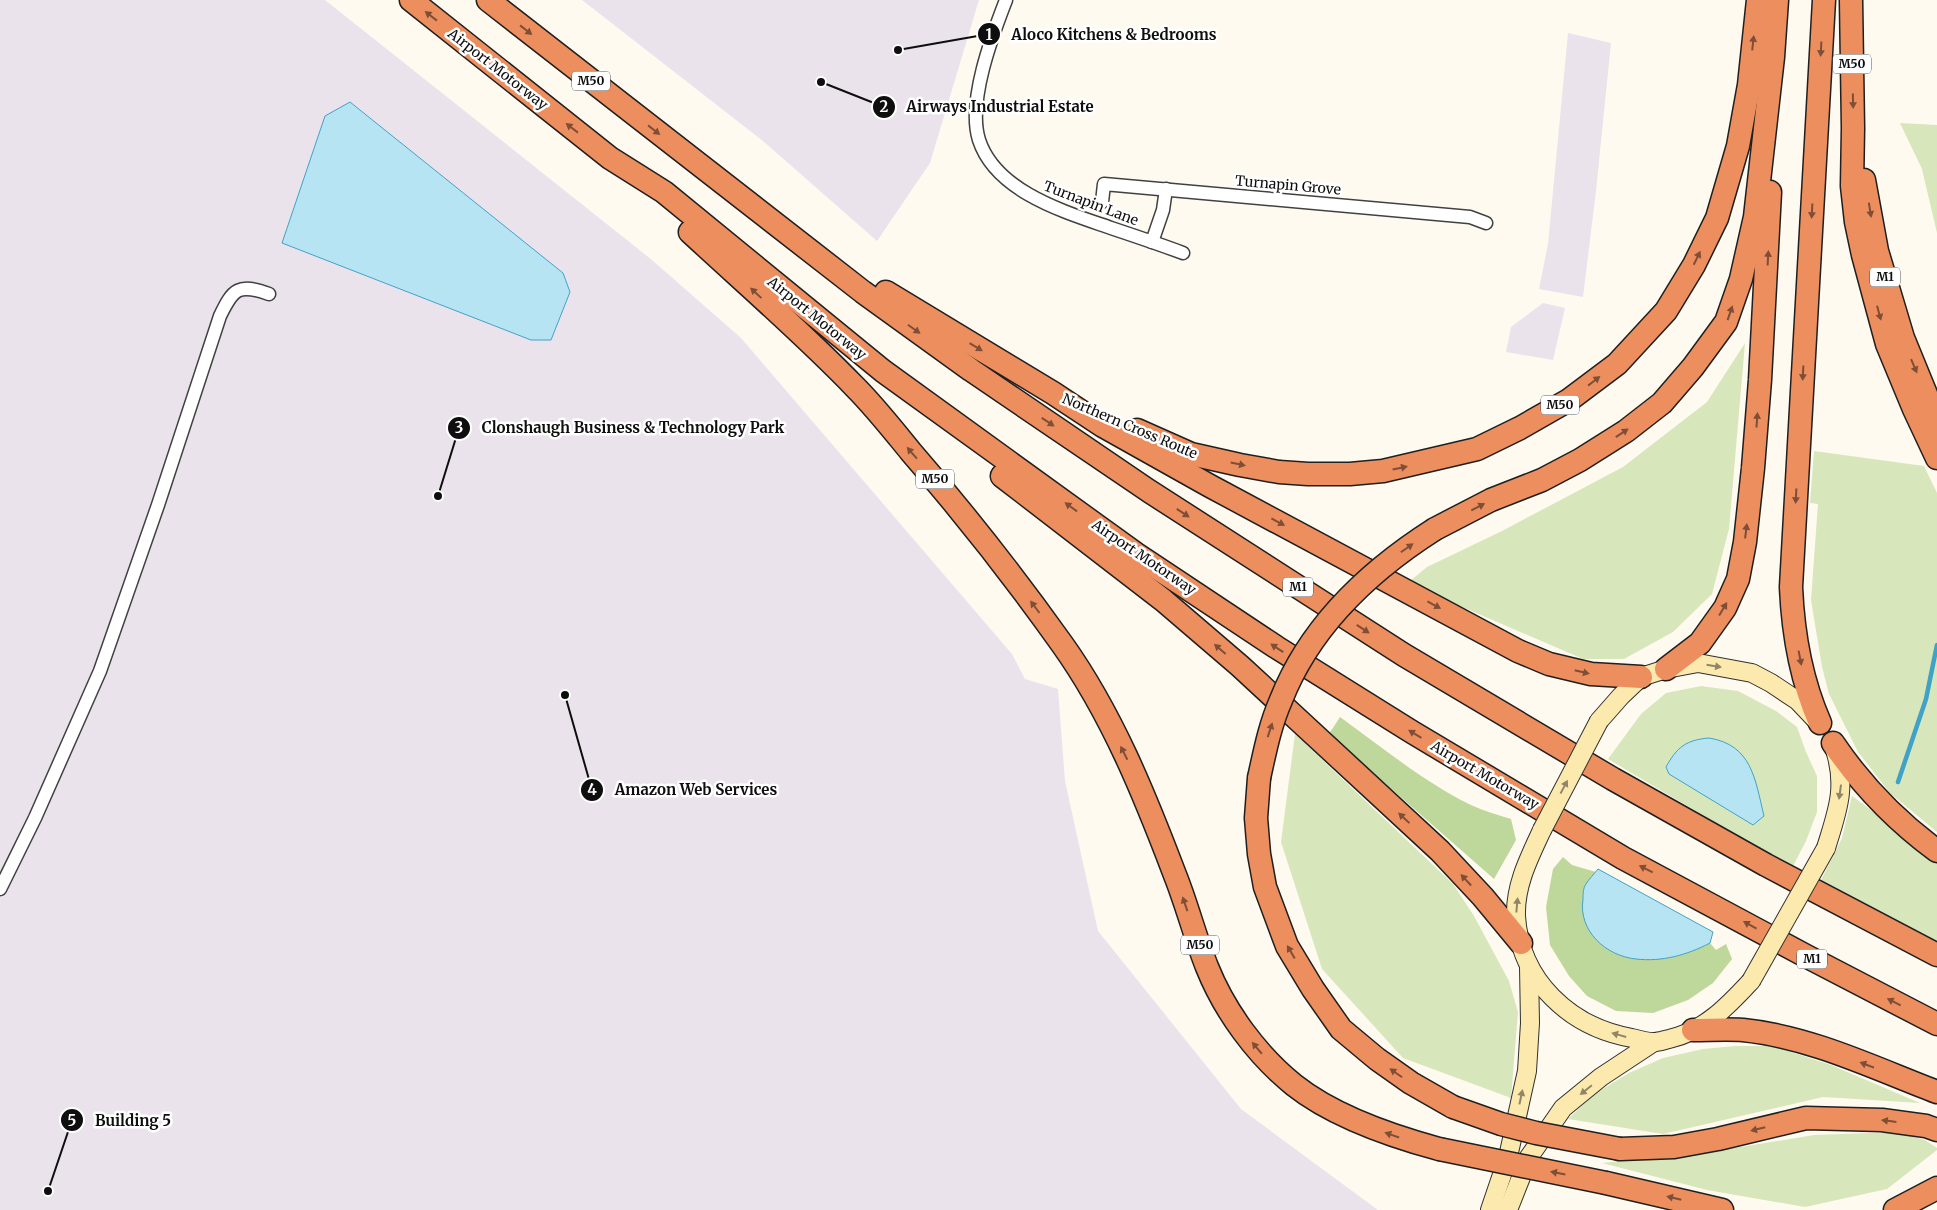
<svg xmlns="http://www.w3.org/2000/svg" width="1937" height="1210" viewBox="0 0 1937 1210" font-family="Merriweather,serif">
  <style>
    .industrial { fill: #eae3ec }
    .green { fill: #d7e7bb }
    .forest { fill: #bed79b }
    .water { fill: #b7e4f3; stroke: #41a2c7 }
    .lines { fill: none; stroke-linecap: round; stroke-linejoin: round }
    .stream { stroke: #41a2c7; stroke-width: 4.5 }
    .street-casing { stroke: #414141; stroke-width: 15 }
    .secondary-casing { stroke: #303030; stroke-width: 20 }
    .highway-casing { stroke: #1f1f1f; stroke-width: 25 }
    .street { stroke: #fff; stroke-width: 12 }
    .secondary { stroke: #fbe9ae; stroke-width: 18 }
    .highway { stroke: #ed8e5f; stroke-width: 22 }
    .secondary-bridge-casing { stroke: #303030; stroke-width: 20; stroke-linecap: butt }
    .highway-bridge-casing { stroke: #1f1f1f; stroke-width: 25; stroke-linecap: butt }
    .secondary-bridge { stroke: #fbe9ae; stroke-width: 18 }
    .highway-bridge { stroke: #ed8e5f; stroke-width: 22 }
    .oneway { fill: #7e4e36 }
    .oneway2 { fill: #908666 }
    .labels { text-anchor: middle; stroke-width: 5; stroke-linejoin: round; paint-order: stroke }
    .shield { fill: #fff; stroke: #565656; stroke-width: 1 }
    .shield-label { font-size: 12px; font-weight: bold; fill: #0e0e0e }
    .street-label { font-size: 14px; fill: #0e0e0e; stroke: #fff }
    .leader { fill: none; stroke: #0e0e0e; stroke-width: 2 }
    .callout-dot { fill: #0e0e0e; stroke: #fff; stroke-width: 2 }
    .mark-label { font-size: 15px; text-anchor: middle; font-weight: bold; fill: #fff }
    .callout-label { font-size: 15px; text-anchor: middle; font-weight: bold; fill: #0e0e0e; stroke: #fff; stroke-width: 5; stroke-linejoin: round; paint-order: stroke }
  </style>
  <rect width="100%" height="100%" fill="#fefaf0"/>
  <!-- industrial -->
  <g class="industrial">
    <path d="M0,0h325l327,260 89,78 271,316 13,25 33,10 7,92 33,150 143,178 137,101h-1378z"/>
    <path d="M582,0h397l-49,163 -53,78 -114,-100z"/>
    <path d="M1568,33l43,10 -15,148 -13,106 -44,-8 9,-45z"/>
    <path d="M1543,303l22,5 -12,52 -47,-8 5,-25z"/>
  </g>
  <!-- green -->
  <g class="green">
    <path d="M1900,123l37,2v108l-15,-64z"/>
    <path d="M1745,343l-16,186 -17,65 -39,38 -49,27h-41l-125,-54 -48,-24 17,-14 75,-36 121,-64 84,-65z"/>
    <path d="M1814,451l110,15 13,27v339l-47,-39 -32,-41 -29,-58 -7,-27 -11,-67 7,-96 -8,-1z"/>
    <path d="M1701,686l37,5 38,20 21,16 9,25 11,24v36l-11,29 -14,27 -184,-109 33,-45 25,-21z"/>
    <path d="M1295,734l158,150 21,32 35,65 9,31 -7,86 -108,-40 -81,-89 -41,-127z"/>
    <path d="M1852,796l85,63v82l-117,-59 22,-44z"/>
    <path d="M1735,1046h38l58,19 89,38 -97,-6 -160,37 -95,-15 25,-24 36,-22 34,-15 40,-9z"/>
    <path d="M1896,1132l29,8 12,8v2l-50,39 -82,18 -98,-17 -105,-27 114,-12 98,-16z"/>
  </g>
  <!-- forest -->
  <g class="forest">
    <path d="M1340,717c40,29 87,67 131,88 13,6 27,10 40,14l5,21 -22,39 -165,-145z"/>
    <path d="M1563,857l9,8 24,7 -11,13 49,74c30,0 50,-3 76,-16l6,7 10,-6 6,15 -19,24 -25,17 -35,13 -37,-2 -29,-15 -18,-20 -19,-31 -4,-38 7,-38z"/>
  </g>
  <!-- water -->
  <g class="water">
    <path d="M350,102l213,171 7,19 -19,48h-20l-249,-97 43,-127z"/>
    <path d="M1709,738c43,7 46,41 55,78l-11,9 -84,-51 -3,-7c11,-20 20,-27 43,-29z"/>
    <path d="M1598,869l115,63 -3,11c-23,12 -48,19 -74,16 -30,-3 -58,-28 -53,-60 0,-4 0,-11 3,-15 3,-5 8,-10 12,-15z"/>
  </g>
  <g class="lines">
    <!-- stream -->
    <path class="stream" d="M1898,782l28,-83 11,-54"/>
    <!-- street casing -->
    <g class="street-casing">
      <g id="street">
        <path d="M1006,0c-14,36 -39,102 -27,140 17,52 86,72 132,88 24,8 48,16 72,25"/>
        <path d="M1102,202l2,-18 366,33 16,6"/>
        <path d="M1152,242l11,-32 3,-21"/>
        <path d="M0,889l35,-71 65,-147 58,-166 62,-189c13,-27 18,-33 49,-22"/>
      </g>
    </g>
    <!-- secondary casing -->
    <g class="secondary-casing">
      <g id="secondary">
        <path d="M1599,721l22,-25 20,-19 25,-8 32,-6 54,10 19,10 27,18 18,19"/>
        <path d="M1542,830c-13,28 -27,55 -26,86 4,65 54,111 116,122 7,2 15,4 22,4 5,0 10,-2 15,-3 35,-8 58,-32 82,-58"/>
        <path d="M1826,848c11,-36 21,-60 9,-98"/>
        <path d="M1490,1210l18,-53 19,-86 3,-48 -1,-56"/>
        <path d="M1508,1210l21,-53 34,-49 38,-31 53,-35"/>
      </g>
    </g>
    <!-- highway casing -->
    <g class="highway-casing">
      <g id="highway">
        <path d="M411,0l199,158 54,34 219,179 253,183 140,93 136,85 211,126 183,98 131,68"/>
        <path d="M488,0l375,292 108,78 178,121 255,164 209,124 153,86 171,90"/>
        <path d="M1851,0l2,128 -1,58 4,36 7,33 24,89 27,65 23,49"/>
        <path d="M1864,180l13,71 26,87 34,83"/>
        <path d="M690,232c55,51 113,101 165,155 20,20 38,43 56,65 53,61 104,126 151,192 50,70 83,152 113,231 12,30 20,62 32,92 18,45 50,88 87,118 39,31 97,51 145,64"/>
        <path d="M886,292l167,101 50,33 107,60 308,165 31,13 42,10 50,3"/>
        <path d="M1137,430l54,24 49,11 39,7 29,2h42l33,-3 94,-22 43,-21 49,-28 48,-36 49,-53 28,-46 23,-47 21,-72 11,-61 9,-85"/>
        <path d="M1002,476l161,124 77,66 200,185 43,46 38,46"/>
        <path d="M1435,529l56,-29 51,-20 38,-20 46,-29 36,-28 31,-36 33,-45 15,-43 14,-62 18,-160 4,-57"/>
        <path d="M1666,669l34,-26 25,-35 13,-29 7,-37 8,-74 7,-88 10,-188"/>
        <path d="M1820,723c-19,-43 -27,-89 -29,-136l33,-587"/>
        <path d="M1833,743c29,43 62,77 104,108"/>
        <path d="M1259,778l-3,40 3,36 6,33 22,59 26,43 28,40 36,30 34,24 42,24"/>
        <path d="M1693,1030c17,0 34,-1 50,0 68,7 131,38 194,62"/>
        <path d="M1620,1149l54,-2 44,-8 88,-21 76,2 44,6 11,4"/>
        <path d="M1606,1183l116,27"/>
        <path d="M1895,1210l42,-22"/>
      </g>
    </g>
    <!-- street -->
    <use href="#street" class="street"/>
    <!-- secondary -->
    <use href="#secondary" class="secondary"/>
    <!-- highway -->
    <use href="#highway" class="highway"/>
    <!-- secondary-bridge casing -->
    <g class="secondary-bridge-casing">
      <g id="secondary-bridge">
        <path d="M1542,830l57,-109"/>
        <path d="M1751,981l75,-133"/>
      </g>
    </g>
    <!-- highway-bridge casing -->
    <g class="highway-bridge-casing">
      <g id="highway-bridge">
        <path d="M1259,778c6,-27 11,-53 22,-78 29,-74 88,-129 154,-171"/>
        <path d="M1453,1107l48,17 35,9 84,16"/>
        <path d="M1439,1149l167,34"/>
      </g>
    </g>
    <!-- secondary-bridge -->
    <use href="#secondary-bridge" class="secondary-bridge"/>
    <!-- highway-bridge -->
    <use href="#highway-bridge" class="highway-bridge"/>
  </g>
  <!-- one-way arrows -->
  <defs><path id="oneway-solid" d="M-6-.8H1V-3.2L6.5 0L1 3.2V.8H-6Z" transform="scale(1.25)"/></defs>
  <g class="oneway">
    <use href="#oneway-solid" transform="translate(431 16) rotate(-142)"/>
    <use href="#oneway-solid" transform="translate(526 30) rotate(38)"/>
    <use href="#oneway-solid" transform="translate(1753 43) rotate(-84)"/>
    <use href="#oneway-solid" transform="translate(1821 49) rotate(93)"/>
    <use href="#oneway-solid" transform="translate(1853 101) rotate(89)"/>
    <use href="#oneway-solid" transform="translate(572 128) rotate(-142)"/>
    <use href="#oneway-solid" transform="translate(654 130) rotate(38)"/>
    <use href="#oneway-solid" transform="translate(1870 210) rotate(81)"/>
    <use href="#oneway-solid" transform="translate(1812 211) rotate(93)"/>
    <use href="#oneway-solid" transform="translate(1697 258) rotate(-64)"/>
    <use href="#oneway-solid" transform="translate(1768 258) rotate(-87)"/>
    <use href="#oneway-solid" transform="translate(756 293) rotate(-137)"/>
    <use href="#oneway-solid" transform="translate(1730 313) rotate(-71)"/>
    <use href="#oneway-solid" transform="translate(1879 313) rotate(75)"/>
    <use href="#oneway-solid" transform="translate(914 329) rotate(35)"/>
    <use href="#oneway-solid" transform="translate(976 347) rotate(31)"/>
    <use href="#oneway-solid" transform="translate(1914 366) rotate(67)"/>
    <use href="#oneway-solid" transform="translate(1803 373) rotate(93)"/>
    <use href="#oneway-solid" transform="translate(1594 381) rotate(-38)"/>
    <use href="#oneway-solid" transform="translate(1757 420) rotate(-86)"/>
    <use href="#oneway-solid" transform="translate(1048 422) rotate(34)"/>
    <use href="#oneway-solid" transform="translate(1622 433) rotate(-34)"/>
    <use href="#oneway-solid" transform="translate(912 453) rotate(-131)"/>
    <use href="#oneway-solid" transform="translate(1238 464) rotate(12)"/>
    <use href="#oneway-solid" transform="translate(1400 468) rotate(-12)"/>
    <use href="#oneway-solid" transform="translate(1796 496) rotate(93)"/>
    <use href="#oneway-solid" transform="translate(1071 507) rotate(-144)"/>
    <use href="#oneway-solid" transform="translate(1478 507) rotate(-27)"/>
    <use href="#oneway-solid" transform="translate(1183 513) rotate(33)"/>
    <use href="#oneway-solid" transform="translate(1278 522) rotate(28)"/>
    <use href="#oneway-solid" transform="translate(1746 531) rotate(-83)"/>
    <use href="#oneway-solid" transform="translate(1407 548) rotate(-35)"/>
    <use href="#oneway-solid" transform="translate(1434 605) rotate(28)"/>
    <use href="#oneway-solid" transform="translate(1035 607) rotate(-127)"/>
    <use href="#oneway-solid" transform="translate(1723 609) rotate(-59)"/>
    <use href="#oneway-solid" transform="translate(1363 629) rotate(33)"/>
    <use href="#oneway-solid" transform="translate(1277 648) rotate(-147)"/>
    <use href="#oneway-solid" transform="translate(1220 649) rotate(-139)"/>
    <use href="#oneway-solid" transform="translate(1800 658) rotate(79)"/>
    <use href="#oneway-solid" transform="translate(1582 672) rotate(13)"/>
    <use href="#oneway-solid" transform="translate(1270 730) rotate(-72)"/>
    <use href="#oneway-solid" transform="translate(1415 734) rotate(-149)"/>
    <use href="#oneway-solid" transform="translate(1124 753) rotate(-117)"/>
    <use href="#oneway-solid" transform="translate(1404 818) rotate(-137)"/>
    <use href="#oneway-solid" transform="translate(1646 869) rotate(-153)"/>
    <use href="#oneway-solid" transform="translate(1466 880) rotate(-133)"/>
    <use href="#oneway-solid" transform="translate(1185 904) rotate(-109)"/>
    <use href="#oneway-solid" transform="translate(1750 925) rotate(-151)"/>
    <use href="#oneway-solid" transform="translate(1291 952) rotate(-120)"/>
    <use href="#oneway-solid" transform="translate(1894 1002) rotate(-153)"/>
    <use href="#oneway-solid" transform="translate(1257 1048) rotate(-130)"/>
    <use href="#oneway-solid" transform="translate(1867 1065) rotate(-159)"/>
    <use href="#oneway-solid" transform="translate(1396 1073) rotate(-145)"/>
    <use href="#oneway-solid" transform="translate(1889 1121) rotate(-173)"/>
    <use href="#oneway-solid" transform="translate(1758 1129) rotate(166)"/>
    <use href="#oneway-solid" transform="translate(1392 1135) rotate(-161)"/>
    <use href="#oneway-solid" transform="translate(1558 1173) rotate(-169)"/>
    <use href="#oneway-solid" transform="translate(1674 1198) rotate(-167)"/>
  </g>
  <g class="oneway2">
    <use href="#oneway-solid" transform="translate(1714 666) rotate(9)"/>
    <use href="#oneway-solid" transform="translate(1564 787) rotate(-62)"/>
    <use href="#oneway-solid" transform="translate(1840 792) rotate(98)"/>
    <use href="#oneway-solid" transform="translate(1517 905) rotate(-85)"/>
    <use href="#oneway-solid" transform="translate(1619 1035) rotate(-164)"/>
    <use href="#oneway-solid" transform="translate(1586 1090) rotate(141)"/>
    <use href="#oneway-solid" transform="translate(1521 1097) rotate(-78)"/>
  </g>
  <g class="labels">
    <!-- shield labels -->
    <g class="shield">
      <rect x="1833" y="54.5" width="38" height="19" rx="4"/>
      <rect x="572" y="71.5" width="38" height="19" rx="4"/>
      <rect x="1870" y="267.5" width="30" height="19" rx="4"/>
      <rect x="1541" y="395.5" width="38" height="19" rx="4"/>
      <rect x="916" y="469.5" width="38" height="19" rx="4"/>
      <rect x="1283" y="577.5" width="30" height="19" rx="4"/>
      <rect x="1181" y="935.5" width="38" height="19" rx="4"/>
      <rect x="1797" y="949.5" width="30" height="19" rx="4"/>
    </g>
    <g class="shield-label">
      <text x="1852" y="68">M50</text>
      <text x="591" y="85">M50</text>
      <text x="1885" y="281">M1</text>
      <text x="1560" y="409">M50</text>
      <text x="935" y="483">M50</text>
      <text x="1298" y="591">M1</text>
      <text x="1200" y="949">M50</text>
      <text x="1812" y="963">M1</text>
    </g>
    <!-- street labels -->
    <g class="street-label">
      <text transform="translate(498 69) rotate(38)" y="5">Airport Motorway</text>
      <text transform="translate(1288 185) rotate(5)" y="5">Turnapin Grove</text>
      <text transform="translate(1091 203) rotate(21)" y="5">Turnapin Lane</text>
      <text transform="translate(817 318) rotate(39)" y="5">Airport Motorway</text>
      <text transform="translate(1130 426) rotate(23)" y="5">Northern Cross Route</text>
      <text transform="translate(1144 557) rotate(34)" y="5">Airport Motorway</text>
      <text transform="translate(1485 775) rotate(30)" y="5">Airport Motorway</text>
    </g>
  </g>
  <!-- callouts -->
  <path class="leader" d="M898 50L989 34M821 82L884 107M438 496L459 428M565 695L592 790M48 1191L72 1120"/>
  <g class="callout-dot">
    <circle cx="898" cy="50" r="5"/>
    <circle cx="821" cy="82" r="5"/>
    <circle cx="438" cy="496" r="5"/>
    <circle cx="565" cy="695" r="5"/>
    <circle cx="48" cy="1191" r="5"/>
    <circle cx="989" cy="34" r="12"/>
    <circle cx="884" cy="107" r="12"/>
    <circle cx="459" cy="428" r="12"/>
    <circle cx="592" cy="790" r="12"/>
    <circle cx="72" cy="1120" r="12"/>
  </g>
  <g class="mark-label">
    <text x="989" y="40">1</text>
    <text x="884" y="112">2</text>
    <text x="459" y="433">3</text>
    <text x="592" y="795">4</text>
    <text x="72" y="1126">5</text>
  </g>
  <g class="callout-label">
    <text x="1114" y="40">Aloco Kitchens &amp; Bedrooms</text>
    <text x="1000" y="112">Airways Industrial Estate</text>
    <text x="633" y="433">Clonshaugh Business &amp; Technology Park</text>
    <text x="696" y="795">Amazon Web Services</text>
    <text x="133" y="1126">Building 5</text>
  </g>
</svg>
